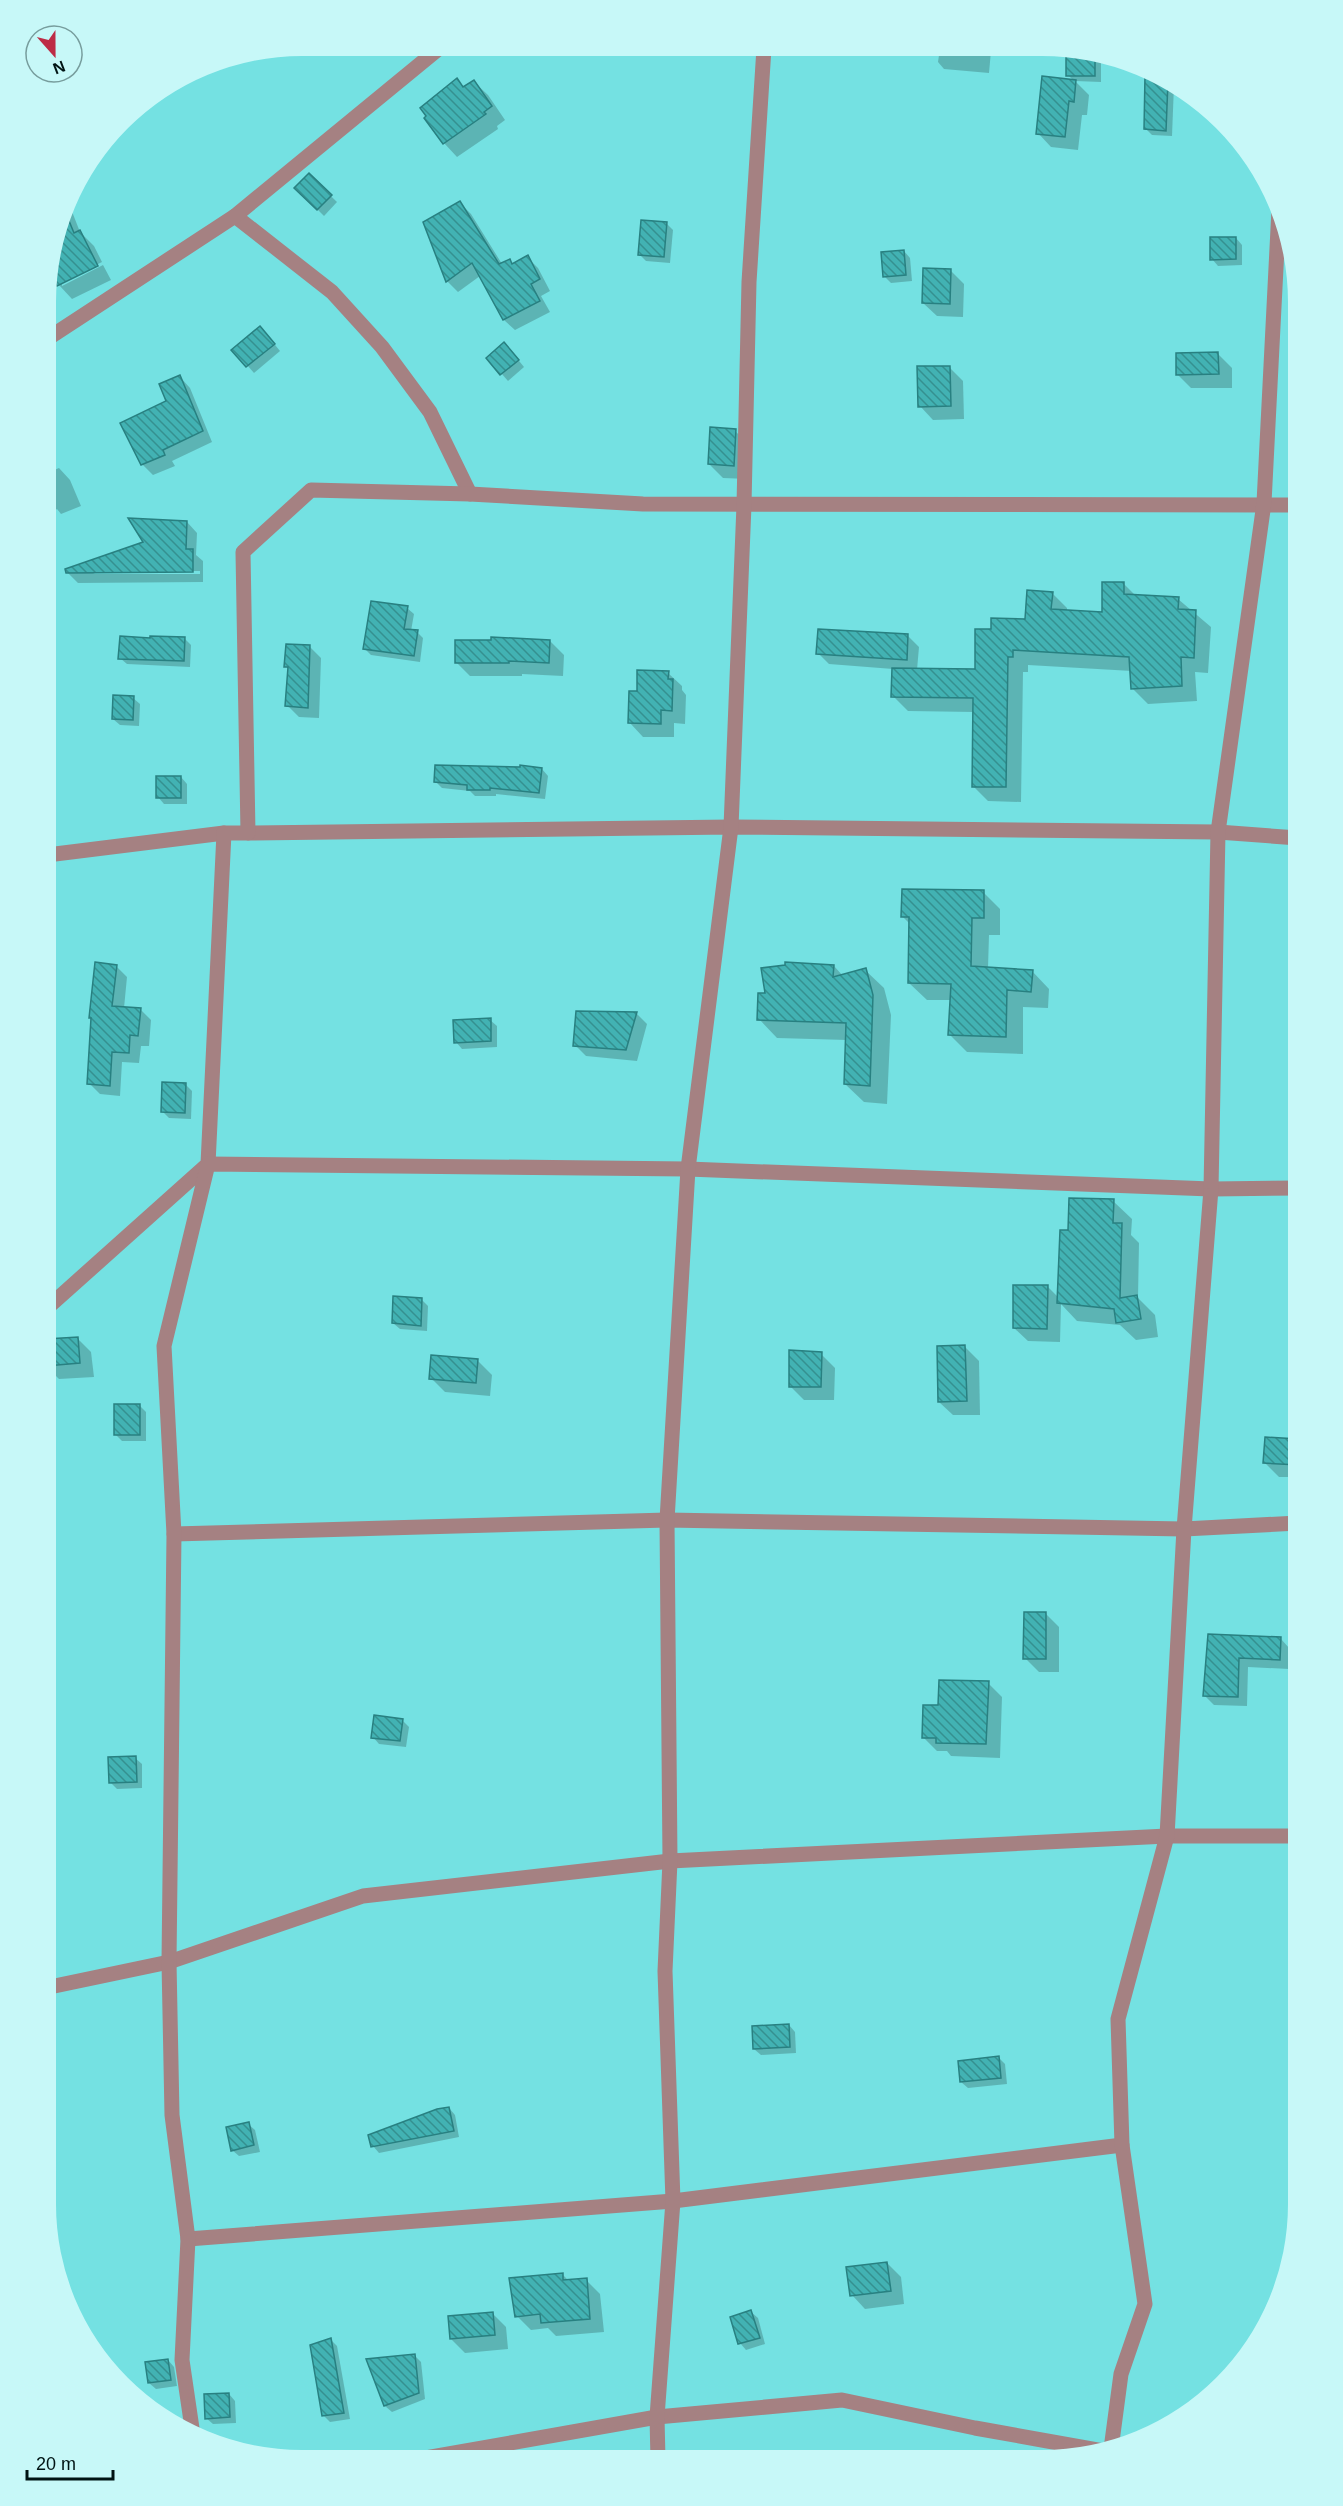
<svg xmlns="http://www.w3.org/2000/svg" width="1343" height="2506" viewBox="0 0 1343 2506" font-family="Arial,sans-serif">
  <style>
    .shadow { fill: #0003; fill-rule: evenodd }
    .building { fill: url(#building-back-hatch); stroke: #288081; stroke-width: 1.5 }
    .lines { fill: none; stroke-linecap: round; stroke-linejoin: round }
    .minor { stroke: #a58182; stroke-width: 15 }
  </style>
  <defs>
    <pattern id="building-back-hatch" width="6" height="6" patternUnits="userSpaceOnUse" patternTransform="scale(1.5)"><rect width="6" height="6" fill="#42b2b3"/><path d="M-1 5l2 2M0 0l6 6M5-1l2 2" fill="none" stroke="#359090"/></pattern>
  </defs>
  <rect width="100%" height="100%" fill="#74e1e2"/>
  <!-- shadow -->
  <g class="shadow">
    <path d="M940,49h49l2,2 -2,22 -45,-4 -6,-7z"/>
    <path d="M1094,55l7,6v21l-26,-1 14,14 -2,20h-5l-4,35 -27,-3 -13,-14 36,-52 -6,-6z"/>
    <path d="M1163,77l11,8 -2,51 -20,-1 -7,-7z"/>
    <path d="M456,80l9,8 9,-6 14,13 17,25 -8,6 1,3 -41,28 -13,-14z"/>
    <path d="M309,175l28,27 -13,14 -28,-28z"/>
    <path d="M460,203l11,11 31,50 7,-4 4,5 14,-8 11,11 12,23 -9,5 9,16 -35,18 -11,-10 -24,-44 -22,16 -11,-11z"/>
    <path d="M67,204l4,5 9,23 14,14 8,16 -40,20v4l41,-21 8,15 -39,19 -13,-14 -11,-20z"/>
    <path d="M666,223l7,7 -3,33 -24,-2 -6,-6z"/>
    <path d="M1236,238l6,7v20l-24,1 -6,-7z"/>
    <path d="M904,251l6,7 2,23 -21,2 -7,-7z"/>
    <path d="M950,270l14,14 -1,33 -26,-1 -14,-13z"/>
    <path d="M267,335l13,16 -26,22 -20,-23z"/>
    <path d="M511,351l13,16 -16,14 -20,-23z"/>
    <path d="M1218,354l14,14v20h-41l-14,-14z"/>
    <path d="M949,367l14,14 1,38 -31,1 -13,-14z"/>
    <path d="M180,377l10,11 22,54 -40,19 3,5 -22,9 -11,-11z"/>
    <path d="M735,431l14,13 -1,35 -25,-1 -14,-14z"/>
    <path d="M59,468l11,12 11,26 -20,8 -4,-5 -10,7v-43z"/>
    <path d="M187,522l10,11 -1,22 7,6v21l-125,1 -11,-11 78,-29zM99,571h101v3h-107z"/>
    <path d="M1123,583l13,13 42,3 33,28 -3,46 -13,-1 2,29 -49,3 -15,-15 -1,-18 -104,-6v7h-5l-2,130 -33,-1 -15,-15 1,-74 -66,-1 -15,-15v-27l-64,-5 -11,-11 90,-17 11,11 -2,23 59,1 16,-40 34,-11 26,-27 15,15v3l36,3z"/>
    <path d="M407,608l7,6 -3,17 6,1 6,6 -3,24 -49,-7 -6,-6z"/>
    <path d="M184,638l7,7 -1,22 -63,-3 -7,-6 31,-18z"/>
    <path d="M550,641l14,14 -1,21 -41,-2v2h-52l-14,-14 36,-20z"/>
    <path d="M310,647l11,11 -2,60 -20,-1 -12,-12 2,-35 -3,-4z"/>
    <path d="M668,673l14,13v4l4,5 -1,29 -11,-1v14h-31l-13,-14 8,-30z"/>
    <path d="M133,698l7,6 -1,22 -19,-1 -7,-6z"/>
    <path d="M542,769l6,7 -3,23 -49,-5v2h-21l-5,-5 -28,-3 -7,-7z"/>
    <path d="M181,777l6,7v20h-23l-6,-7z"/>
    <path d="M983,892l17,17v26h-11l-1,33 44,3 17,18 -1,19 -25,-1v47l-56,-2 -17,-17 1,-35h-24l-18,-17 1,-59 -7,-7z"/>
    <path d="M116,966l11,11 -3,31 16,1 11,11 -2,26h-8l-2,17 -17,-1 -2,34 -20,-2 -11,-11z"/>
    <path d="M834,966l9,10 22,-6 19,18 7,27 -4,89 -23,-2 -19,-18 2,-44 -70,-2 -18,-19 8,-24z"/>
    <path d="M636,1013l11,11 -10,37 -51,-5 -11,-11z"/>
    <path d="M490,1020l7,6v21l-35,2 -6,-7z"/>
    <path d="M185,1084l7,7 -1,28 -22,-1 -7,-7z"/>
    <path d="M1113,1201l19,18 -1,16 8,8 -1,55 17,17 3,22 -22,3 -16,-15 -43,-4 -16,-17 -1,38 -32,-1 -14,-13 33,-42 12,12 11,-66z"/>
    <path d="M422,1300l6,6 -1,25 -27,-2 -7,-6z"/>
    <path d="M77,1338l14,14 3,25 -35,2 -13,-13v-26z"/>
    <path d="M965,1347l14,14 1,54h-27l-14,-13z"/>
    <path d="M821,1354l14,14 -1,32h-30l-14,-14z"/>
    <path d="M478,1361l14,14 -2,21 -45,-4 -14,-14z"/>
    <path d="M139,1405l7,7v29h-24l-6,-6z"/>
    <path d="M1298,1440v37h-19l-14,-14z"/>
    <path d="M1045,1613l14,14v45h-20l-14,-14z"/>
    <path d="M1209,1636l72,3 9,10 -1,20 -41,-2 -1,39 -33,-1 -10,-10z"/>
    <path d="M988,1683l14,14 -2,61 -49,-2 -4,-5h-10l-14,-14 16,-31z"/>
    <path d="M402,1720l7,7 -3,20 -27,-3 -6,-7z"/>
    <path d="M135,1758l7,6v24l-25,1 -7,-7z"/>
    <path d="M789,2025l6,7 1,21 -35,2 -7,-6z"/>
    <path d="M999,2058l6,6 2,20 -39,4 -7,-6z"/>
    <path d="M449,2108l6,7 4,22 -80,16 -6,-7z"/>
    <path d="M248,2124l7,6 5,22 -21,4 -7,-6z"/>
    <path d="M887,2263l14,14 3,27 -39,5 -13,-14z"/>
    <path d="M562,2274l7,7 17,-1 14,14 4,38 -48,4 -8,-8 -17,2 -14,-14z"/>
    <path d="M751,2312l7,6 7,26 -19,6 -6,-7z"/>
    <path d="M492,2313l14,14 2,22 -43,4 -14,-14z"/>
    <path d="M331,2340l6,6 13,73 -20,3 -6,-6z"/>
    <path d="M414,2355l7,7 4,37 -33,13 -7,-6 -17,-46z"/>
    <path d="M168,2360l6,7 3,19 -21,3 -7,-6z"/>
    <path d="M229,2394l6,7 1,22 -23,1 -7,-6z"/>
  </g>
  <!-- building -->
  <g class="building">
    <rect x="1066" y="53" width="29" height="23"/>
    <path d="M1145,75h16l7,6 -2,50 -22,-2z"/>
    <path d="M1042,76l34,4 -2,22 -5,-1 -4,36 -29,-3z"/>
    <path d="M457,78l6,9 11,-7 18,26 -8,6 2,2 -43,30 -19,-26 2,-2 -6,-8z"/>
    <path d="M309,173l23,22 -15,15 -23,-22z"/>
    <path d="M460,201l39,63 11,-5 2,5 16,-9 12,24 -9,5 9,17 -37,19 -31,-57 -26,19 -23,-60z"/>
    <path d="M65,211l9,22 6,-3 18,36 -41,20 -9,-19z"/>
    <path d="M641,220l26,2 -3,35 -26,-2z"/>
    <path d="M1210,237h26v22l-26,1z"/>
    <path d="M904,250l2,25 -23,2 -2,-25z"/>
    <path d="M923,268l28,1 -1,35 -28,-1z"/>
    <path d="M260,326l15,18 -29,23 -15,-17z"/>
    <path d="M504,342l15,18 -19,15 -14,-17z"/>
    <path d="M1218,352l1,22 -43,1v-22z"/>
    <path d="M917,366h33l1,40 -33,1z"/>
    <path d="M180,375l23,56 -40,19 2,5 -24,10 -21,-42 46,-22 -7,-17z"/>
    <path d="M710,427l26,2 -2,37 -26,-2z"/>
    <path d="M128,518l59,3 -1,28h7v23l-127,1 -1,-4 78,-27z"/>
    <path d="M1102,582h22v12l55,3 -1,12 18,1 -2,48 -13,-1 1,29 -51,3 -2,-32 -116,-7v7h-5l-2,130h-34l1,-89 -82,-1 1,-29 83,1v-40h16v-11l34,1 2,-29 26,2 -2,17 51,3z"/>
    <path d="M371,601l37,5 -4,23 14,1 -4,26 -51,-7z"/>
    <path d="M818,629l90,5 -1,26 -91,-6z"/>
    <path d="M120,636l30,2v-2l35,1 -1,24 -66,-2z"/>
    <path d="M491,637l59,3 -1,23 -40,-2v2h-54v-23h36z"/>
    <path d="M286,644l24,1 -2,63 -23,-2 3,-39h-4z"/>
    <path d="M637,670l32,1 -1,8h5l-1,32 -11,-1v14l-33,-1 1,-32h8z"/>
    <path d="M113,695l21,1 -1,24 -21,-1z"/>
    <path d="M435,765l85,2v-2l22,3 -3,25 -49,-5v2h-23v-5l-33,-3z"/>
    <rect x="156" y="776" width="25" height="22"/>
    <path d="M902,889l82,1v28h-12l-1,48 62,4 -2,22 -24,-2 -1,47 -58,-2 3,-51 -43,-1 1,-66h-8z"/>
    <path d="M95,962l22,3 -5,41 29,2 -3,28 -8,-1 -1,18 -17,-1 -2,34 -23,-2 4,-66h-2z"/>
    <path d="M785,962l49,3 -1,12 33,-9 7,27 -3,91 -26,-2 2,-61 -89,-3 1,-27h7l-4,-25 24,-3z"/>
    <path d="M576,1011l61,1 -11,38 -53,-4z"/>
    <path d="M491,1018v23l-37,2 -1,-23z"/>
    <path d="M162,1082l24,1 -1,30 -24,-1z"/>
    <path d="M1069,1198l45,1 -1,24h9l-2,75 17,-3 4,24 -25,4 -2,-14 -57,-6 3,-73h8z"/>
    <path d="M1013,1285h35l-1,44 -34,-1z"/>
    <path d="M393,1296l29,2 -1,28 -29,-3z"/>
    <path d="M78,1337l2,26 -34,3v-27z"/>
    <path d="M965,1345l2,56 -29,1 -1,-56z"/>
    <path d="M789,1350l33,2 -1,35h-32z"/>
    <path d="M431,1355l47,4 -2,24 -47,-4z"/>
    <rect x="114" y="1404" width="26" height="31"/>
    <path d="M1265,1437l33,2v26l-35,-2z"/>
    <path d="M1024,1612h22v47h-23z"/>
    <path d="M1208,1634l73,3 -1,23 -41,-2 -1,39 -35,-1z"/>
    <path d="M939,1680l50,1 -3,63 -50,-1v-5h-14l1,-33h15z"/>
    <path d="M374,1715l29,4 -3,22 -29,-3z"/>
    <path d="M136,1756l1,26 -28,1 -1,-26z"/>
    <path d="M789,2024l1,23 -37,2 -1,-23z"/>
    <path d="M999,2056l2,22 -41,4 -2,-21z"/>
    <path d="M449,2107l5,24 -83,16 -3,-12 69,-26z"/>
    <path d="M249,2122l5,23 -23,6 -5,-24z"/>
    <path d="M887,2262l4,29 -41,5 -4,-29z"/>
    <path d="M563,2273v7l24,-2 3,41 -49,4 -1,-9 -25,3 -6,-39z"/>
    <path d="M751,2310l9,28 -22,6 -8,-27z"/>
    <path d="M493,2312l2,23 -45,4 -2,-23z"/>
    <path d="M331,2338l13,75 -22,3 -12,-71z"/>
    <path d="M415,2354l4,39 -35,13 -18,-47z"/>
    <path d="M168,2359l3,21 -23,3 -3,-21z"/>
    <path d="M229,2393l1,24 -25,2 -1,-25z"/>
  </g>
  <g class="lines">
    <!-- minor -->
    <g class="minor">
      <path d="M235,216l97,76 50,55 48,65 40,82"/>
      <path d="M47,339l188,-123 207,-170"/>
      <path d="M248,833l483,-6 487,5 80,6"/>
      <path d="M47,855l177,-22"/>
      <path d="M46,1309l162,-145 16,-331h24l-5,-281 68,-62 159,4 173,10 655,1"/>
      <path d="M174,1534l493,-14 517,9 114,-6"/>
      <path d="M45,1988l124,-26 194,-66 307,-35 497,-25h131"/>
      <path d="M188,2239l485,-38 449,-56"/>
      <path d="M193,2435l-11,-75 6,-121 -16,-124 -3,-153 5,-428 -10,-188 44,-182 480,5 523,20 87,-1"/>
      <path d="M1111,2449l10,-75 24,-70 -23,-159 -4,-126 49,-183 17,-307 27,-340 7,-357 46,-329 15,-294"/>
      <path d="M420,2459l237,-42 185,-17 133,28 128,23"/>
      <path d="M658,2460l-1,-43 16,-216 -8,-230 5,-110 -3,-341 21,-351 43,-342 13,-322 5,-223 15,-234"/>
    </g>
  </g>
  <!-- crop -->
  <path d="M0 0H1343V2506H0ZM302 56H1042A246 246 0 0 1 1288 302V2204A246 246 0 0 1 1042 2450H302A246 246 0 0 1 56 2204V302A246 246 0 0 1 302 56Z" fill="#c7f8f8" fill-rule="evenodd"/>
  <!-- north arrow -->
  <g transform="translate(54 54) rotate(159)"><circle r="28" fill="#c7f8f8" stroke="#779d9d" stroke-width="1.5"/>
  <path d="M0-4.5L10 22L0 15L-10 22Z" fill="#bd2c46"/>
  <text y="-9" font-size="16" font-weight="bold" text-anchor="middle" fill="#001414">N</text>
  </g>
  <!-- scale -->
  <path d="M27 2470v9h86v-9" fill="none" stroke="#001414" stroke-width="3"/>
  <text x="36" y="2470" font-size="18" fill="#001414" stroke="#c7f8f8" stroke-width="4.5" paint-order="stroke">20 m</text>
</svg>
